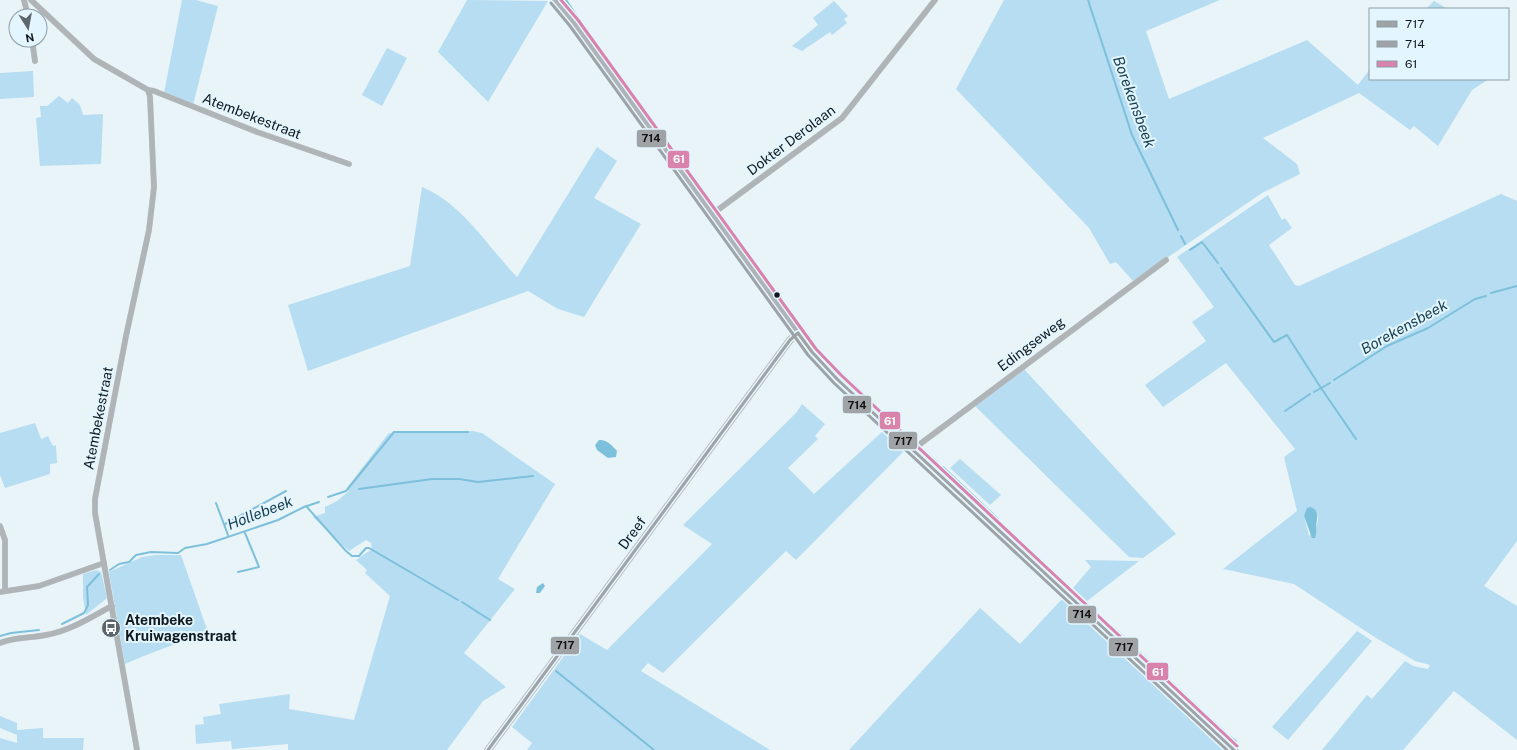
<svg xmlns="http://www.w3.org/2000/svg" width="1517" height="750" viewBox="0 0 1517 750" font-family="'Public Sans',sans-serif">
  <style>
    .green { fill: #b6ddf1; fill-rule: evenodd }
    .water { fill: #7dc0dc }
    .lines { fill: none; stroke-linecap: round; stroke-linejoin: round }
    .stream { stroke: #7dc0dc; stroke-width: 2 }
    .minor-casing { stroke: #c8d0d4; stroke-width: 6 }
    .tertiary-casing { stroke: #c8d0d4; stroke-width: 8 }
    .secondary-casing { stroke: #c8d0d4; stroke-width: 9 }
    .minor { stroke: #afb4b7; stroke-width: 5.5 }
    .tertiary { stroke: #afb4b7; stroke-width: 7 }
    .secondary { stroke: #aeb3b7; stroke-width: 8 }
    .bus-1-casing { stroke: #e3f6ff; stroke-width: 6 }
    .bus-2-casing { stroke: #e3f6ff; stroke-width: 6 }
    .bus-3-casing { stroke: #e3f6ff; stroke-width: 6 }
    .bus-1 { stroke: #a0a3a5; stroke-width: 3 }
    .bus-2 { stroke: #a0a3a5; stroke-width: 3 }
    .bus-3 { stroke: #d982ac; stroke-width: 3 }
    .bus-dot { fill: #11191d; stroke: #e3f6ff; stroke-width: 1.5 }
    .labels { text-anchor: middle; stroke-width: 4; stroke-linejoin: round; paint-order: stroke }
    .street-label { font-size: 14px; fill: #11191d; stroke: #e3f6ff }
    .poi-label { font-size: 14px; font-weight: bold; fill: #11191d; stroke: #e3f6ff; text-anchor: start }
    .water-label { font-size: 15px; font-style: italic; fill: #153d4e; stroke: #e3f6ff }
    .line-badge { stroke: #e3f6ff; stroke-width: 1.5 }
    .badge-label { font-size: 11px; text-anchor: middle; font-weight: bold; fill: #fff }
    .pale-badge-label { font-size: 11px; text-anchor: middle; font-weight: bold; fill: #111 }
  </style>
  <rect width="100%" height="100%" fill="#e9f4f9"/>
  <!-- green -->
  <g class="green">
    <path d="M182,0h14l22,6 -25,99 -29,-12z"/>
    <path d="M467,0l81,1 -60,101 -50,-50z"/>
    <path d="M560,0h6l19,26h-5z"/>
    <path d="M1004,0h216l-74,31 23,68 138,-59 51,45 12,-16v10h119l-17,11 -34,56 -24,-20 -4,4 -51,-37 -96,45 34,26 3,10 -38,19 -129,88 -17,-19 -6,2 -21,-36 -133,-139z"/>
    <path d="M834,1l14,15 -4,3 3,4 -15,12 -2,-3 -28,19 -10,-5 26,-21 -5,-7z"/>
    <path d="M1434,1l14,8h-22z"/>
    <path d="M387,48l20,10 -25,48 -20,-11z"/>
    <path d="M33,71l1,26 -34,2v-26z"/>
    <path d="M59,96l9,7 4,-5 8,7 3,10 20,-1 -2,50 -61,2 -4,-48 5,-1 -1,-11h7z"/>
    <path d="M597,147l20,14 -23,37 47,26 -57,93 -26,-8 -30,-18 -220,80 -20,-66 122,-39 12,-79c41,17 65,59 95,90z"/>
    <path d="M1501,194l16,7v340l-33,45 33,20v134l-63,-49 -51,59h-81l45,-55 5,4 33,-38 8,5 15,3 2,-4 -15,-4 -39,-23 -82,-54 -71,-15 74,-58 -13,-54 11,-8 -69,-86 -63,44 -18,-22 61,-44 -14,-19 22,-15 -37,-50 91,-62 14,25 3,-2 7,10 -23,17 26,40 4,1zM1316,511c5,10 0,16 -7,25l-5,-20z"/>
    <path d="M1024,369l152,165 -33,24 -14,-1 -154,-151z"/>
    <path d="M802,404l23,20 -10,12 3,3 -30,29 26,26 69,-63 21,20 -108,109 -10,-9 -123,122 -15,-10 -7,8 129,79h-243l5,-7 -20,-16 68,-93 27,16 105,-106 -29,-19 113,-112z"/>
    <path d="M35,423l6,16 7,-3 5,10 3,-1 1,18 -7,1v10l-45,14 -5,-13v-42z"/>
    <path d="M396,431h77l9,2 73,51 -57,95 17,10 -51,64 42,34 -23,14 -36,49h-159v-6l-56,5 -1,-8 -35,3 -1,-19 9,-1 -1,-7 18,-3 -2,-10 71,-10 -1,15 65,11 36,-124 -25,-23 2,-3 -11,-10 16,-11 -1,-6 -5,-3 -17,11 -36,-34 12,-4v-6l12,-6 12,-10 -2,-3 41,-54z"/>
    <path d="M960,459l41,36 -11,10 -40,-37z"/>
    <path d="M155,555h26l28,80c-29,6 -56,17 -84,29l-16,-92 33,-15z"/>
    <path d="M1085,560l54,1 -52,40 -14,-13 18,-21z"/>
    <path d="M96,570l5,2 6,26 -21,17 -3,-18v-23z"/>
    <path d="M1063,598l161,152h-375l131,-142 40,36z"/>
    <path d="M1357,631l15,10 -84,99 -16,-13z"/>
    <path d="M0,716l17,7v7l26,-2v10h41l-1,12h-83v-12l17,5v-8l-17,-7z"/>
  </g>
  <!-- water -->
  <g class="water">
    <path d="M599,440c7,-1 14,6 18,11l-1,6 -8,1 -11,-8 -2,-5z"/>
    <path d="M1310,507c10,3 7,11 6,19 0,4 1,7 -1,12h-3l-8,-22 3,-8z"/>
    <path d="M543,583l2,3 -5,7h-4l1,-6z"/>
  </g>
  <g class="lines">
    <!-- stream -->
    <g class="stream">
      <path d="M566,0l15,22"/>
      <path d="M1088,0l44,135 46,95"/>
      <path d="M1181,236l4,8"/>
      <path d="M1190,250l12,-8 16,21"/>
      <path d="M1221,268l53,74 13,-7 34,53 9,-5"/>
      <path d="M1491,293l26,-7"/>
      <path d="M832,364l76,72"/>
      <path d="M1334,380l53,-34 41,-18 47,-29 11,-3"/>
      <path d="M1314,392l7,-4 35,51"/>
      <path d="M1285,411l25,-17"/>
      <path d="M921,448l17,15"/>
      <path d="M943,467l55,52"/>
      <path d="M359,489l73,-10h27l19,3 55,-6"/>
      <path d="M328,497l18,-6 48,-59h74"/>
      <path d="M216,503l12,32"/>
      <path d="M307,506l12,-4"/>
      <path d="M225,524l61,-33"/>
      <path d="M110,570l9,-6 10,-2 7,-7 15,-3 27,1 7,-5 22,-4 71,-24 28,-14 40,45 6,5h7l7,-8h3l89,52"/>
      <path d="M238,572l21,-5 -14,-34"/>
      <path d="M462,602l28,18"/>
      <path d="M1096,613l29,25"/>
      <path d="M62,624l22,-11 4,-8 -1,-18 12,-13"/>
      <path d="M0,636l11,-3 28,-3"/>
      <path d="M1131,644l68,64"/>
      <path d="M556,671l98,79"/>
      <path d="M1202,711l22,20"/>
      <path d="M1229,736l7,5"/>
    </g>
    <!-- minor casing -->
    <g class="minor-casing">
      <g id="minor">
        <path d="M24,0l4,16"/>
        <path d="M31,0l63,59 54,31 6,1 103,41 92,32"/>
        <path d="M32,40l3,21"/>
        <path d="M711,215l131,-97 93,-118"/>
        <path d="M912,450l254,-190"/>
        <path d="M0,526l5,14v51"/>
        <path d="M0,592l39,-6 65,-23"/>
        <path d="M0,643c15,-6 31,-5 46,-8 24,-4 45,-18 66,-29"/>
        <path d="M137,750l-42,-237v-14l31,-163 23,-106 5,-43 -4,-90 -2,-7"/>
      </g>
    </g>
    <!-- tertiary casing -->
    <g class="tertiary-casing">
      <path id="tertiary" d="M488,750l302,-410 8,-7"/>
    </g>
    <!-- secondary casing -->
    <g class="secondary-casing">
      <path id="secondary" d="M555,0l19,23 224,310 14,19 25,27 397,371"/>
    </g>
    <!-- minor -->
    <use href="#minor" class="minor"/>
    <!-- tertiary -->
    <use href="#tertiary" class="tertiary"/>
    <!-- secondary -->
    <use href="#secondary" class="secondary"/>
    <!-- bus-1 casing -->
    <g class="bus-1-casing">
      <g id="bus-1">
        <path d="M798,333l14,19 25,27 397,371"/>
        <path d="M488,750l302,-410 8,-7"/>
      </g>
    </g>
    <!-- bus-2 casing -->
    <g class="bus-2-casing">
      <path id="bus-2" d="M551,3l19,23 238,329 26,28 393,367"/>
    </g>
    <!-- bus-3 casing -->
    <g class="bus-3-casing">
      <path id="bus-3" d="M561,0l17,20 238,329 25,26 396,371"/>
    </g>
    <!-- bus-1 -->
    <use href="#bus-1" class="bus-1"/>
    <!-- bus-2 -->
    <use href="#bus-2" class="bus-2"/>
    <!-- bus-3 -->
    <use href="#bus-3" class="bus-3"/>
  </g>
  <!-- icons -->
  <defs>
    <g id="bus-disc" transform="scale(1)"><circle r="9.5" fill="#5d666a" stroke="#e3f6ff"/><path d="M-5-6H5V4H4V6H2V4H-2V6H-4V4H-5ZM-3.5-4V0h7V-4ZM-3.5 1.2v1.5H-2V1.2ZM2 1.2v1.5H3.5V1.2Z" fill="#fff"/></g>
  </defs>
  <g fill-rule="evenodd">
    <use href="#bus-disc" x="111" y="628"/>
  </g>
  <!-- markers -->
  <circle class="bus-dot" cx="777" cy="295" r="3.5"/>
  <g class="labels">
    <!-- street labels -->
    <g class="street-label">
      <text transform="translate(252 116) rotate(21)" y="5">Atembekestraat</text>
      <text transform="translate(791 140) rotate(-37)" y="5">Dokter Derolaan</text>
      <text transform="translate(1031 344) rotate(-37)" y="5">Edingseweg</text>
      <text transform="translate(98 418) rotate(-79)" y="5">Atembekestraat</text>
      <text transform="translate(632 533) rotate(-54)" y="5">Dreef</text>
    </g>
    <!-- poi labels -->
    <g class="poi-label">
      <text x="125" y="625">Atembeke<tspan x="125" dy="16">Kruiwagenstraat</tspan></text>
    </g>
    <!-- water labels -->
    <g class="water-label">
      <text transform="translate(1134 102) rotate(70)" y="5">Borekensbeek</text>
      <text transform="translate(1404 327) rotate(-29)" y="5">Borekensbeek</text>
      <text transform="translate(260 513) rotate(-21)" y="5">Hollebeek</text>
    </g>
  </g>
  <g class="line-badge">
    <rect x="636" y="129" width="31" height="19" rx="4" fill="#a0a3a5"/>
    <rect x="667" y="150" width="23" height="19" rx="4" fill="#d982ac"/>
    <rect x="842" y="395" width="30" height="19" rx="4" fill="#a0a3a5"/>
    <rect x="879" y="411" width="22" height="19" rx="4" fill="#d982ac"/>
    <rect x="888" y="431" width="30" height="19" rx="4" fill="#a0a3a5"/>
    <rect x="1067" y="605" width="30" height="19" rx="4" fill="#a0a3a5"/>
    <rect x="550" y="636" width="30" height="19" rx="4" fill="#a0a3a5"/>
    <rect x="1108" y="637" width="31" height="20" rx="4" fill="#a0a3a5"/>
    <rect x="1146" y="662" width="23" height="19" rx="4" fill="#d982ac"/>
  </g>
  <g class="badge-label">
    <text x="679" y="163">61</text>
    <text x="890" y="425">61</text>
    <text x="1158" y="676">61</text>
  </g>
  <g class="pale-badge-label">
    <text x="651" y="142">714</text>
    <text x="857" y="409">714</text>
    <text x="903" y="445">717</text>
    <text x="1082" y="618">714</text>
    <text x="565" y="649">717</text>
    <text x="1124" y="651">717</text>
  </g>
  <!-- legend -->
  <rect x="1369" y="8" width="140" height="72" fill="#e3f6ff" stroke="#8f9ea5"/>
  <rect x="1377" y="21" width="20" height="6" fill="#a0a3a5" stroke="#8f9ea5"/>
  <text x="1405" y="28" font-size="12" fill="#11191d">717</text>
  <rect x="1377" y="41" width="20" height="6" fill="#a0a3a5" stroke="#8f9ea5"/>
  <text x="1405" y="48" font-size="12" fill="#11191d">714</text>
  <rect x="1377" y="61" width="20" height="6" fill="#d982ac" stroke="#8f9ea5"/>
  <text x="1405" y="68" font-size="12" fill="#11191d">61</text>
  <!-- north arrow -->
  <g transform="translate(28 28) rotate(169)"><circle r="19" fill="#e3f6ff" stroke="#8f9ea5"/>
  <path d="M0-3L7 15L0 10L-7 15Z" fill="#5d666a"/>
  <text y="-6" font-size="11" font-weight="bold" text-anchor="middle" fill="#11191d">N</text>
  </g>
</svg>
